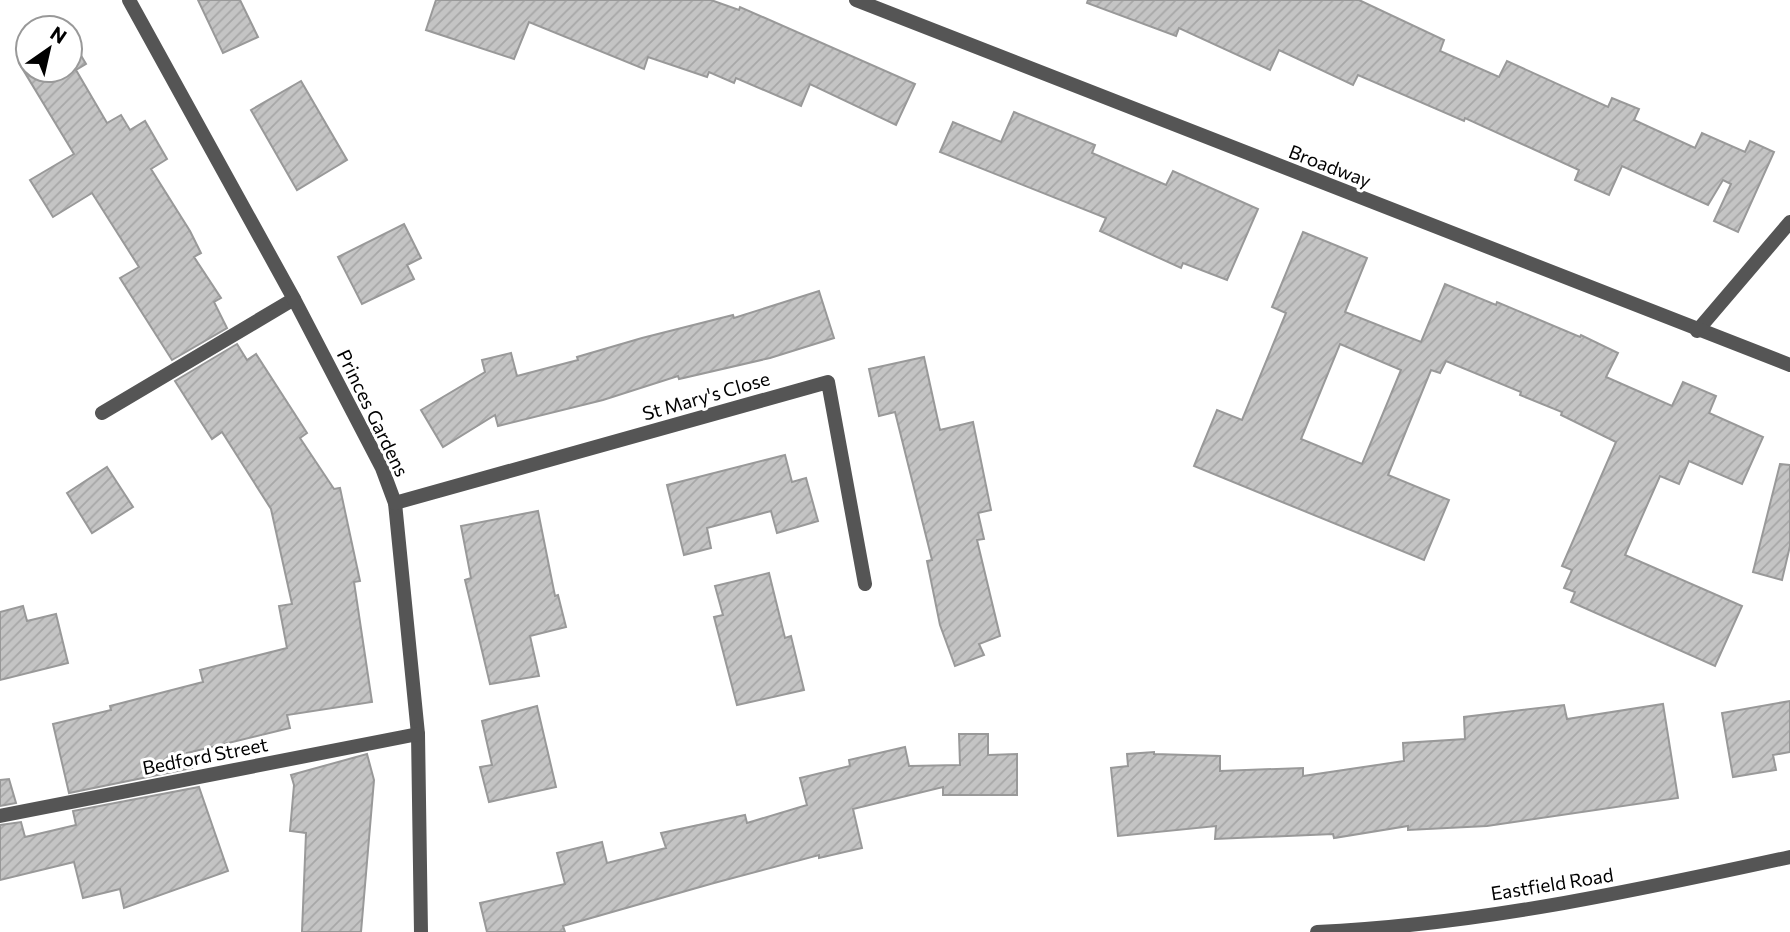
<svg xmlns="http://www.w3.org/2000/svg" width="1790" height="932" viewBox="0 0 1790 932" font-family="Commissioner,sans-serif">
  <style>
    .building { fill: url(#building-hatch); stroke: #999; stroke-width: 2; fill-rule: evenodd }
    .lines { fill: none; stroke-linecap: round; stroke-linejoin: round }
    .service { stroke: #555; stroke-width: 14 }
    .minor { stroke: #555; stroke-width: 14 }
    .tertiary { stroke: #555; stroke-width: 14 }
    .labels { text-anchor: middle; stroke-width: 6; stroke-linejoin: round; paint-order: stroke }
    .street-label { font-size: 19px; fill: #000; stroke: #fff }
  </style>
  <defs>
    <pattern id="building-hatch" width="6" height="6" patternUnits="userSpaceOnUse" patternTransform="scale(1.75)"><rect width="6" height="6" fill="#c4c4c4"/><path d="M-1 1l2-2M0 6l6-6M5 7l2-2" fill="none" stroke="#a7a7a7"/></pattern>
  </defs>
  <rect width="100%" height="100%" fill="#fff"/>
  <!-- building -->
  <g class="building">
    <path d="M198,0h42l18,37 -35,16z"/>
    <path d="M436,0h275l28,10 1,-3 175,77 -19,41 -86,-41 -9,22 -65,-28 -2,5 -25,-11 -2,5 -59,-20 -4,12 -115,-47 -15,37 -88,-29z"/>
    <path d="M1088,0h271l85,40 -4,11 59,26 8,-16 101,46 4,-9 27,11 -5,11 61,28 7,-15 43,19 5,-11 24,11 -36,80 -24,-11 17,-37 -8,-4 -15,25 -86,-39 -13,29 -34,-15 4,-10 -114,-52 -1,3 -106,-46 -5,10 -74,-35 -9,20 -91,-42 -3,8 -89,-33z"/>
    <path d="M70,37l16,27 -10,6 31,53 14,-8 9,15 15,-9 22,38 -16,10 39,62 11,22 -7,4 27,41 -7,4 13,26 -55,32 -52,-82 19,-11 -47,-74 -39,24 -23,-37 44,-26 -55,-91 9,-5v12h42z"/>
    <path d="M301,81l46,79 -50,30 -46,-80z"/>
    <path d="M1014,112l81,33 -3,8 74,32 7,-14 85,38 -31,71 -44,-17 -2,5 -81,-37 6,-13 -166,-66 13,-30 48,20z"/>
    <path d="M404,224l17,34 -14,7 7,14 -52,25 -24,-47z"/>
    <path d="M1303,232l64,26 -22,54 76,30 24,-58 51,21 1,-3 83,35 1,-2 37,18 -12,24 66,29 11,-24 33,14 -7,17 54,24 -21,47 -53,-23 -10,23 -19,-8 -35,79 117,51 -27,60 -144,-64 4,-10 -11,-4 8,-18 -10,-4 54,-124 -55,-27 1,-3 -42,-17 1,-3 -75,-31 -6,12 -9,-3 -43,105 61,25 -25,60 -230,-94 23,-56 25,10 44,-107 -14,-6zM1340,344l61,26 -39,94 -61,-25z"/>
    <path d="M819,291l15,47 -64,20 -91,21 -1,-3 -75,24 -105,26 -3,-11 -52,32 -22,-37 64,-38 -3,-12 29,-7 6,23 61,-16 -1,-3 65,-19 91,-23 1,3z"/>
    <path d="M237,344l10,16 9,-6 51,79 -7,5 34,51 6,-1 20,93 -6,1 18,120 -85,13 3,13 -103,25 5,15 -123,25 -16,-69 58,-14 -1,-4 93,-24 -3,-12 87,-22 -8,-42 13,-2 -21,-95 -49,-77 -10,7 -37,-58z"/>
    <path d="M924,357l16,73 33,-8 18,88 -13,3 6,26 -7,1 23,96 -21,8 5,11 -29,11 -15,-41 -13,-64 5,-1 -37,-148 -16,4 -10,-47z"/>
    <path d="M785,455l7,27 14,-4 12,43 -41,12 -6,-22 -64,17 4,20 -27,7 -17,-70z"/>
    <path d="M1780,464l10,1v81l-8,34 -29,-8z"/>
    <path d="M107,467l26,40 -41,26 -25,-40z"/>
    <path d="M538,511l17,85 3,-1 8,32 -36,9 9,40 -49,8 -25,-104 6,-2 -10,-52z"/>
    <path d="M769,573l16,65 6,-2 13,54 -67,15 -23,-88 9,-2 -8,-29z"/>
    <path d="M23,606l4,15 29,-7 12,49 -68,17v-68z"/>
    <path d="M1790,701v51l-17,3 3,15 -43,7 -11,-64z"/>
    <path d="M1663,704l15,94 -191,28 -79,4v-4l-74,12 -1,-4 -118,5 1,-13 -98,10 -7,-68 17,-2 -1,-12 27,-2v2l66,2v15l83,-3v8l101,-15 -1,-18 62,-4 -1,-22 100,-12 3,14z"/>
    <path d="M537,706l19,81 -67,15 -9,-35 12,-2 -10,-44z"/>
    <path d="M959,734h29v21l29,-1v41h-74v-8l-90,22 9,39 -43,10v-3l-105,28 -151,43 2,6h-78l-7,-29 85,-19 -8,-31 45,-11 5,21 59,-15 -5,-15 84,-18 2,8 60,-18 -7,-27 50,-12 -1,-6 56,-13 4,19 51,-1z"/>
    <path d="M367,754l7,26 -13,152h-59l4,-99 -16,-2 4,-46 -3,-10z"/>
    <path d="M9,779l7,24 -16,3v-26z"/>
    <path d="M199,787l29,84 -104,37 -4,-19 -37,9 -9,-36 -74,18v-55l21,-3 4,15 51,-12 -3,-14z"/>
  </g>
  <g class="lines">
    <!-- service -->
    <path class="service" d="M102,413l192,-114"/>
    <!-- minor -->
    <g class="minor">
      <path d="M129,0l165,299 88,169 13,35 23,231 3,198"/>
      <path d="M1697,331l93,-109"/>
      <path d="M395,503l433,-121 37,202"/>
      <path d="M0,816l418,-82"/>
    </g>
    <!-- tertiary -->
    <g class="tertiary">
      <path d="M856,0l934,365"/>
      <path d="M1317,932c159,-7 317,-41 473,-75"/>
    </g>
  </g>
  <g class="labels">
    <!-- street labels -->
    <g class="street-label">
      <text transform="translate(1330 166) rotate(21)" y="7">Broadway</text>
      <text transform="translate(706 396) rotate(-16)" y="7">St Mary's Close</text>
      <text transform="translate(373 413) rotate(64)" y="7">Princes Gardens</text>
      <text transform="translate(205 756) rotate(-11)" y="7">Bedford Street</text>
      <text transform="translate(1552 884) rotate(-9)" y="7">Eastfield Road</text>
    </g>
  </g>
  <!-- north arrow -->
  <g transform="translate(49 49) rotate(34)"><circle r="33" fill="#ffffff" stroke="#999999" stroke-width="2"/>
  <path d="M0-5L12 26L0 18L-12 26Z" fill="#000000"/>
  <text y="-10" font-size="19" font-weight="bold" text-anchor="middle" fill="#000000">N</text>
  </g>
</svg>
